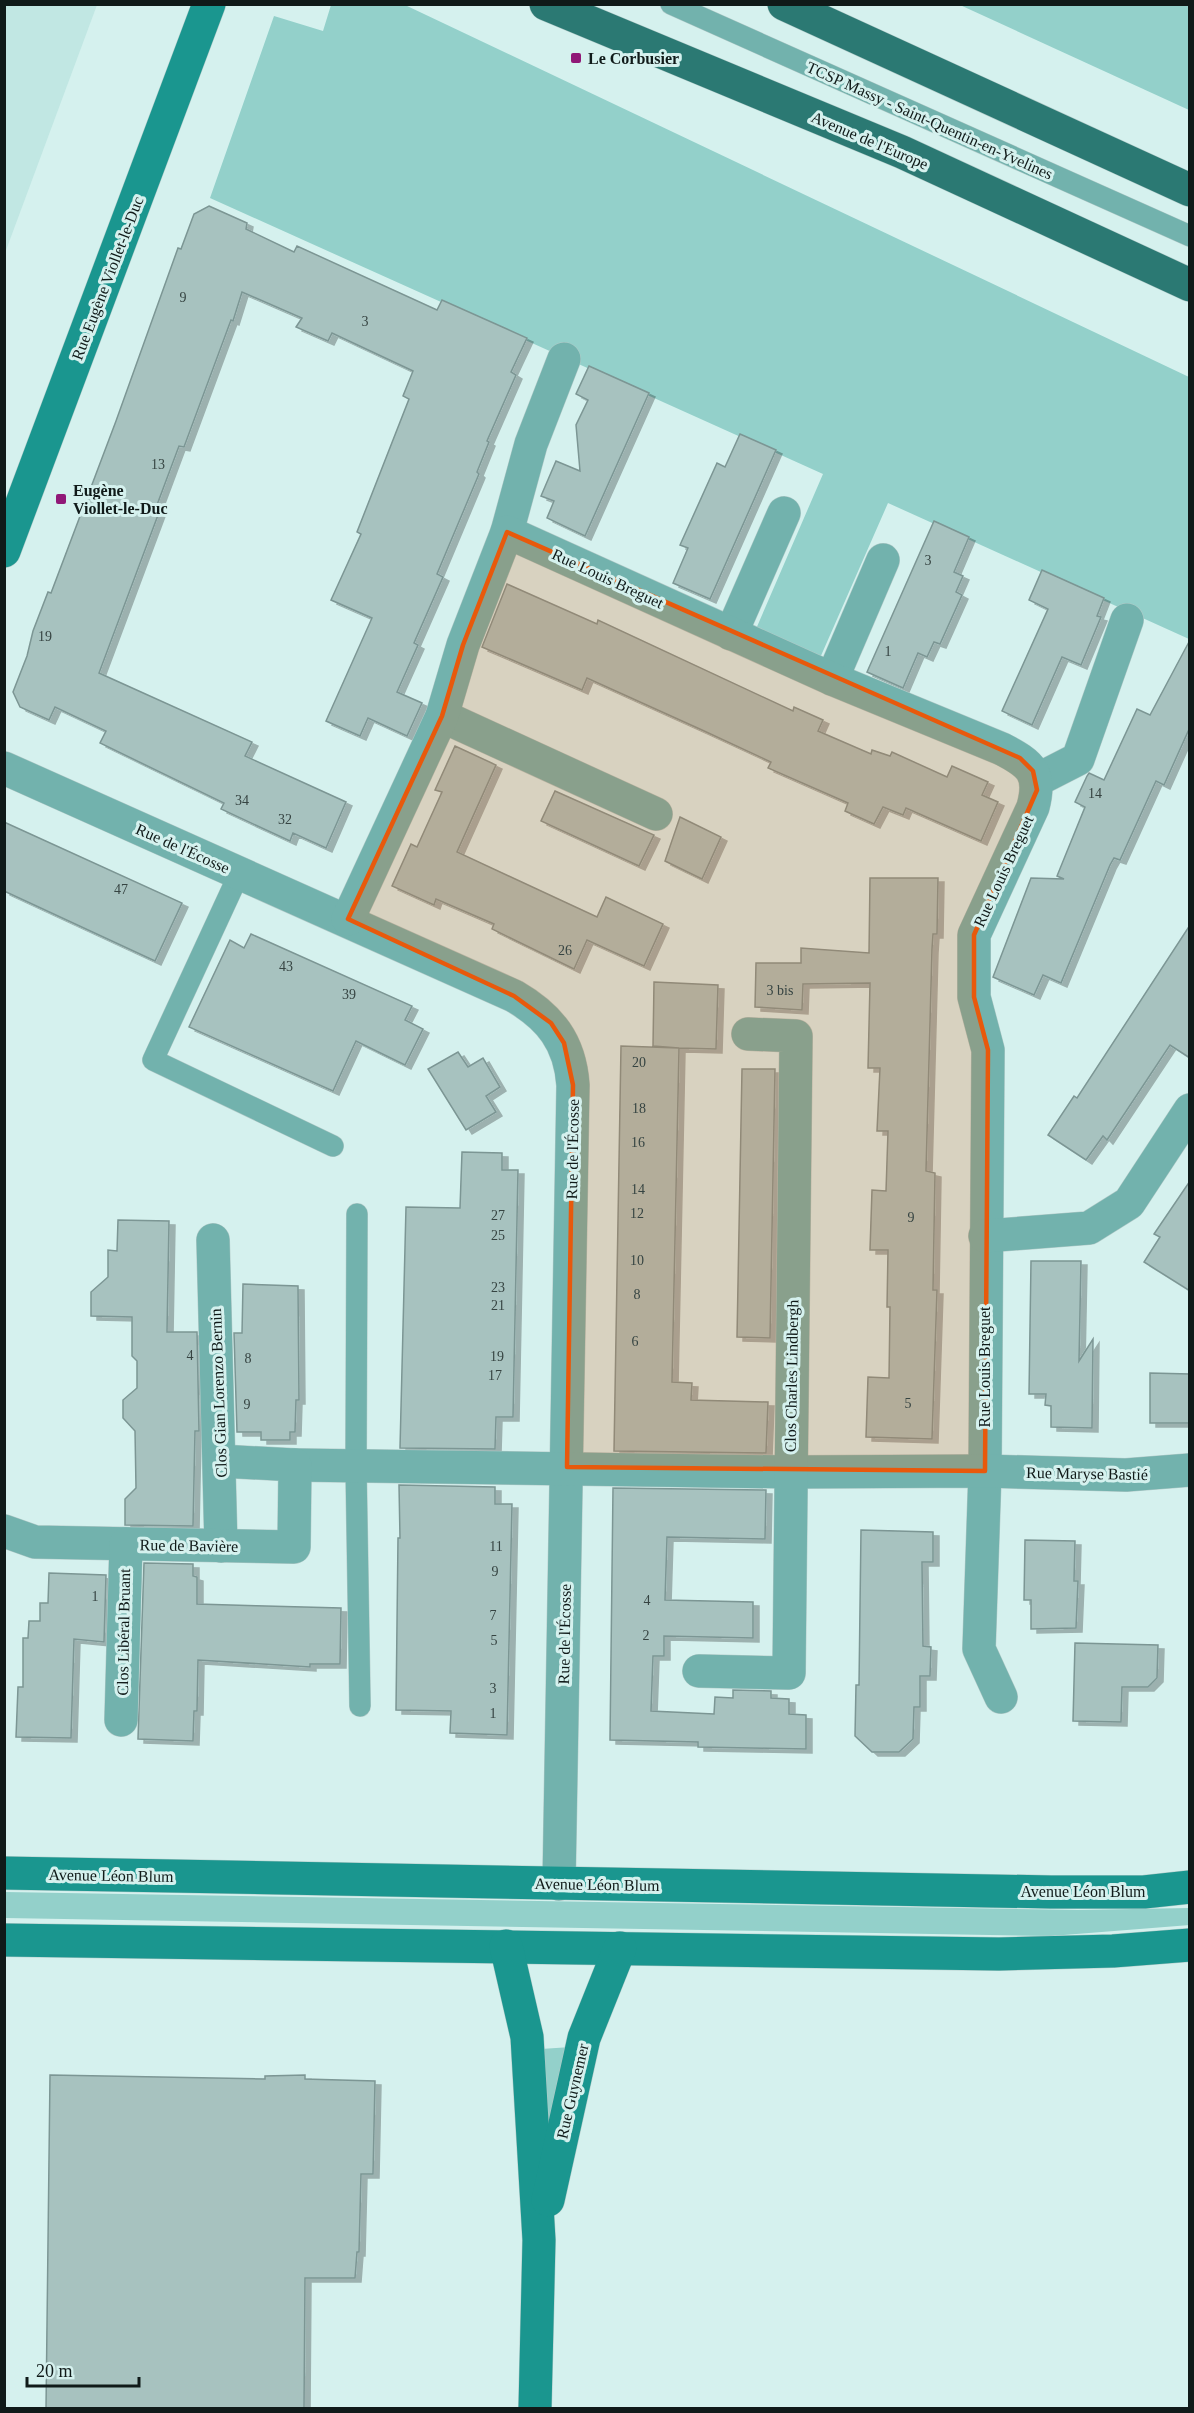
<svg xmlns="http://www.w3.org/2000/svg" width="1194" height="2413" viewBox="0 0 1194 2413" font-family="'Times New Roman',serif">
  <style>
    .built { fill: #c1e7e3 }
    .green { fill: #93d0ca }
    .building { fill: #a7c2bf; stroke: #7c9694; stroke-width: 1.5; filter: url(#shadow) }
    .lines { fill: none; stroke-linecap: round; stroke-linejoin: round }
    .lane-casing { stroke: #b2cac8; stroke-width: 22 }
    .street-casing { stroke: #b2cac8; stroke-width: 34 }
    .secondary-casing { stroke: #b2cac8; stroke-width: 34 }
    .primary-casing { stroke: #b2cac8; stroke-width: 34 }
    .lane { stroke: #72b2ad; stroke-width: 21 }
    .street { stroke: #72b2ad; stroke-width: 33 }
    .secondary { stroke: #1a968f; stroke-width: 33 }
    .primary { stroke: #2b7973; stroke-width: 33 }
    .marked { fill: #e8590c; fill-opacity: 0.2; stroke: #e8590c; stroke-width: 4.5; stroke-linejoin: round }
    .poi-dot { fill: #901877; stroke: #d5f1ee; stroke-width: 2 }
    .labels { text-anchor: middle; stroke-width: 6; stroke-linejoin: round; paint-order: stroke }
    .number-label { font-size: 14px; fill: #364442 }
    .poi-label { font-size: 16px; font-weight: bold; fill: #101a19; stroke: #d5f1ee; text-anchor: start }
    .street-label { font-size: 16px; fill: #101a19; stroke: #d5f1ee }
  </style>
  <defs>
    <filter id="shadow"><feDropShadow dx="6" dy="4" stdDeviation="0" flood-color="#0004"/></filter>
  </defs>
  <rect width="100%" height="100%" fill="#d5f1ee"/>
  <!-- built -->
  <path class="built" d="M5,4l92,1 -92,248 -1,-248z"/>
  <!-- green -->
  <g class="green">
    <path d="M331,5h74l784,372v262l-301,-136 -68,155 -64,-29 67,-155 -613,-276 64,-182 49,15z"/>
    <path d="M960,5h229v105z"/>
    <path d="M5,1892l1073,18 111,-2 1,17 -139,11 -1046,-18z"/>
    <path d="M571,2047l-31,173 1,-171z"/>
  </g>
  <!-- building -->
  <g class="building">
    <path d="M209,206l38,17 -1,6 48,23 3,-6 140,64 5,-10 85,38 -16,34 5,3 -29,66 2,1 -12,30 2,2 -42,100 6,3 -29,66 4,2 -21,47 25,11 -15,33 -39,-18 -8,18 -34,-15 46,-103 -41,-18 30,-66 -4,-2 52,-133 -6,-3 10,-25 -81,-38 -4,8 -32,-14 6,-9 -60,-26 -9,29 -2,-1 -47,127 -5,-1 -22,59 4,2 -62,166 153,69 -7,14 101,46 -20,46 -33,-15 -3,8 -69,-32 3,-6 -124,-60 6,-12 -51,-24 -6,13 -29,-13 -7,-15 14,-36 6,-25 15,-39 3,1 65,-172 62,-173 3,1 13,-35z"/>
    <path d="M589,366l60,27 -64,143 -38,-18 7,-17 -13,-5 15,-35 24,10 -4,-46 12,-25 -12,-6z"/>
    <path d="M740,434l36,16 -66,149 -37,-16 15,-35 -8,-3 37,-82 8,4z"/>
    <path d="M934,521l35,16 -15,35 9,4 -7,16 6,3 -22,49 -6,-2 -7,15 -9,-4 -15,35 -36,-16z"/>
    <path d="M1042,570l62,28 -7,18 4,1 -20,48 -19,-8 -30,68 -30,-14 46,-102 -19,-9z"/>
    <path d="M507,584l90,40 1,-4 195,91 1,-4 29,13 -5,11 53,23 1,-4 18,6 2,-4 55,25 5,-11 36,16 -6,13 16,7 -17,39 -75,-33 -3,7 -20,-8 -9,17 -29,-13 3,-8 -80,-35 3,-6 -69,-32 -115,-52 -5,12 -100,-43z"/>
    <path d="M1190,640v87l-26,58 -8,-4 -36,79 -6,-2 -4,7 -49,118 -18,-8 -9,20 -41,-18 38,-99 33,1 -7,-3 28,-69 -10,-5 12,-26 2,-3 15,7 33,-71 13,6z"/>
    <path d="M455,746l41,19 -39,87 140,65 9,-20 57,27 -19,42 -57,-26 -13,29 -82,-40 2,-5 -58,-25 -2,6 -42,-19 19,-42 6,3 25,-55 -7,-2z"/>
    <path d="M555,791l99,44 -15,31 -98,-45z"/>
    <path d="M680,817l41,20 -19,42 -37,-18z"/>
    <path d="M4,822l178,81 -27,58 -151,-70z"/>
    <path d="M870,878h68l-1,56h-4l-1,15 -6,222 9,2 -2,117h4l-5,149 -66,-2 2,-60 21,1 1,-71h-3l1,-57h-18l2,-60 14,1 2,-60h-11l3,-63h-12l2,-85 -67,1 -1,26 -47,-3 1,-44h45v-15l68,5z"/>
    <path d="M1190,925v133l-20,-13 -63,95 -4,-4 -17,24 -38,-25 26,-39 3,2z"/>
    <path d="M251,934l161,72 -7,14 18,9 -18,36 -49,-24 -23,50 -144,-64 41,-87 14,8z"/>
    <path d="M654,982l64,3 -2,64 -37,-1 -7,334 20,1 -1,17 77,2 -2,51 -152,-2 7,-405 58,2 -26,-2z"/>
    <path d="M458,1052l10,15 15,-9 17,29 -14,9 10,16 -30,18 -38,-61z"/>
    <path d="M742,1069h33l-5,269 -33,-1z"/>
    <path d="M462,1152l40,1v17h16l-5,247h-17l-1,32 -95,-1 6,-241 54,1z"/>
    <path d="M1190,1181v110l-46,-29 16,-25 -6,-3z"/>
    <path d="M118,1220l51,1 -2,111h30l2,99h-4l-2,95 -68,-1v-26l11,-11 -1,-57 -12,-13v-18l14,-12v-27l-5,-5v-39l-41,-1v-24l17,-15v-27l9,1z"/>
    <path d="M1031,1261h50l-2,100 14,-22 -1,89 -41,-1v-21l-6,-1 1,-11h-17z"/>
    <path d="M243,1284l55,2 1,114h-3l-1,32h-5v8h-29v-8h-24l-3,-99h8z"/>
    <path d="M1150,1373l40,1v49h-40z"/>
    <path d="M399,1485l96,2v17h17l-5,231 -57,-2 1,-22 -55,-1 2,-172h2z"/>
    <path d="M613,1488l153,2 -1,49 -98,-2 -2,63 88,2v36l-89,-2v20h-11l-2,55 63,3 1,-17 18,1v-8l38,1v7l18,1v15l17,1v34l-108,-2v-5l-88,-2z"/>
    <path d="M861,1530l72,2v30h-11l1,84 8,1 -1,29h-10v31h-6l-1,32 -14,13h-27l-17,-16 1,-51h3z"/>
    <path d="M1025,1540l50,1 -1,40h4l-2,47 -45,1v-29h-7z"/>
    <path d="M144,1563l49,1v12l4,1v27l144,4 -1,56h-30v3l-112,-7 -1,51h-3l-1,30 -55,-2z"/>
    <path d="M49,1573l57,2 -2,67 -30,-3 -3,99 -55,-1 2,-50h5v-49h5l1,-17h11v-18h8z"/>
    <path d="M1075,1643l83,2 -1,33 -9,9h-26l-1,35 -48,-1z"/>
    <path d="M50,2075l215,4v-3l40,-1v4l70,2 -2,93h-12l-2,78h-2l-2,26h-50l-1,131h-258z"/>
  </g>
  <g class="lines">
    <!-- lane casing -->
    <g class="lane-casing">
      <g id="lane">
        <path d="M671,4l519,232"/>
        <path d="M239,874l-86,186 180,86"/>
        <path d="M357,1214l-1,252 4,240"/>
      </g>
    </g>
    <!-- street casing -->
    <g class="street-casing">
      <g id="street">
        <path d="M507,532l24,-88 33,-85"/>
        <path d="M731,634l53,-121"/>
        <path d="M832,679l51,-119"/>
        <path d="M442,716l214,98"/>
        <path d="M4,768l510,228c36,21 56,46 59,89l-14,799"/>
        <path d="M1037,780l41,-21 49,-139"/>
        <path d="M348,919l94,-203 21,-71 44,-113 325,147 170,70c29,15 40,24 31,58l-59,128v62l14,53 -3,421 -6,178 22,48"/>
        <path d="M985,1236l104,-8 40,-25 61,-93"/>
        <path d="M213,1240l8,306"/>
        <path d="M295,1465l495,7 195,-1 141,4 64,-5"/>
        <path d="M4,1531l31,11 259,5 1,-82 -75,-4"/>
        <path d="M699,1671l90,2 7,-637 -48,-2"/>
        <path d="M121,1720l5,-176"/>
      </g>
    </g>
    <!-- secondary casing -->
    <g class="secondary-casing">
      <g id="secondary">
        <path d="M4,551l205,-547"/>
        <path d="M4,1873l1047,19h93l46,-5"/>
        <path d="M4,1940l995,14 114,-3 77,-6"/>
        <path d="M506,1946l21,91 12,203 -4,168"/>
        <path d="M548,2200l36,-162 36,-90"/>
      </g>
    </g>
    <!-- primary casing -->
    <g class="primary-casing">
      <g id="primary">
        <path d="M546,4l356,148 288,133"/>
        <path d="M784,4l406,186"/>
      </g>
    </g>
    <!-- lane -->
    <use href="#lane" class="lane"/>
    <!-- street -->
    <use href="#street" class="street"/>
    <!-- secondary -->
    <use href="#secondary" class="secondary"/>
    <!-- primary -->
    <use href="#primary" class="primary"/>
  </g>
  <!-- marked area -->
  <path class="marked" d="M507,532l513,226 13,13 4,19 -63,145v62l14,53 -3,421 -418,-4 6,-382 -9,-42 -13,-20 -37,-27 -166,-77 94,-203 21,-71z"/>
  <!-- markers -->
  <g class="poi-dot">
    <rect x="570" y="52" width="12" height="12" rx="3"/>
    <rect x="55" y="493" width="12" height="12" rx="3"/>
  </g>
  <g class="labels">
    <!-- number labels -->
    <g class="number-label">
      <text x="183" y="302">9</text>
      <text x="365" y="326">3</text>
      <text x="158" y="469">13</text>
      <text x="928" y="565">3</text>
      <text x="45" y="641">19</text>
      <text x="888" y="656">1</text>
      <text x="1095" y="798">14</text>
      <text x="242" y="805">34</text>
      <text x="285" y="824">32</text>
      <text x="121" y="894">47</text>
      <text x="565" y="955">26</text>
      <text x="286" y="971">43</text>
      <text x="780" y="995">3 bis</text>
      <text x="349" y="999">39</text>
      <text x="639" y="1067">20</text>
      <text x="639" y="1113">18</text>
      <text x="638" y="1147">16</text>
      <text x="638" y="1194">14</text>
      <text x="637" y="1218">12</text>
      <text x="498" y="1220">27</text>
      <text x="911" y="1222">9</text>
      <text x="498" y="1240">25</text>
      <text x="637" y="1265">10</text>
      <text x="498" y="1292">23</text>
      <text x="637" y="1299">8</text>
      <text x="498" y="1310">21</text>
      <text x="635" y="1346">6</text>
      <text x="190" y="1360">4</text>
      <text x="497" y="1361">19</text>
      <text x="248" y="1363">8</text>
      <text x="495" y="1380">17</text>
      <text x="908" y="1408">5</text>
      <text x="247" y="1409">9</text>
      <text x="496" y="1551">11</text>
      <text x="495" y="1576">9</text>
      <text x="95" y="1601">1</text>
      <text x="647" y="1605">4</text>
      <text x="493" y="1620">7</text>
      <text x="646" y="1640">2</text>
      <text x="494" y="1645">5</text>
      <text x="493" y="1693">3</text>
      <text x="493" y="1718">1</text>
    </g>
    <!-- poi labels -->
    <g class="poi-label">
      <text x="588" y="64">Le Corbusier</text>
      <text x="73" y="496">Eugène<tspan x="73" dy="18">Viollet-le-Duc</tspan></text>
    </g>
    <!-- street labels -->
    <g class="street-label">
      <text transform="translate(930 120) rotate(24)" y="6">TCSP Massy - Saint-Quentin-en-Yvelines</text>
      <text transform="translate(870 140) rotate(23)" y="6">Avenue de l'Europe</text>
      <text transform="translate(107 278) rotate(-69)" y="6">Rue Eugène Viollet-le-Duc</text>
      <text transform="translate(608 578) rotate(25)" y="6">Rue Louis Breguet</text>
      <text transform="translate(183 848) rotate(24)" y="6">Rue de l'Écosse</text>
      <text transform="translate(1003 871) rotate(-65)" y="6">Rue Louis Breguet</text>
      <text transform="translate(572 1149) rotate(-89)" y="6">Rue de l'Écosse</text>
      <text transform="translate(984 1367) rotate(-90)" y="6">Rue Louis Breguet</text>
      <text transform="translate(791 1376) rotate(-89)" y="6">Clos Charles Lindbergh</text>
      <text transform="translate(218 1393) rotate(-92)" y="6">Clos Gian Lorenzo Bernin</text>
      <text transform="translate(1087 1473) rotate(1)" y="6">Rue Maryse Bastié</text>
      <text transform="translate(189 1545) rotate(1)" y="6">Rue de Bavière</text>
      <text transform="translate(123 1632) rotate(-89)" y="6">Clos Libéral Bruant</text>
      <text transform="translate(564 1634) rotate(-89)" y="6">Rue de l'Écosse</text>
      <text transform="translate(111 1875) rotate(1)" y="6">Avenue Léon Blum</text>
      <text transform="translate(597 1884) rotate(1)" y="6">Avenue Léon Blum</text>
      <text x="1083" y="1897">Avenue Léon Blum</text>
      <text transform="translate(572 2091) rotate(-77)" y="6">Rue Guynemer</text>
    </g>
  </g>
  <!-- border -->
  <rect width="1194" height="2413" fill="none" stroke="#101a19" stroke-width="12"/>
  <!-- scale -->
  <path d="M27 2377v9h112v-9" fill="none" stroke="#101a19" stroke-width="3"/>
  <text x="36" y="2377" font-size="18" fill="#101a19" stroke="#d5f1ee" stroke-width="4.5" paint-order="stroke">20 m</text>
</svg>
